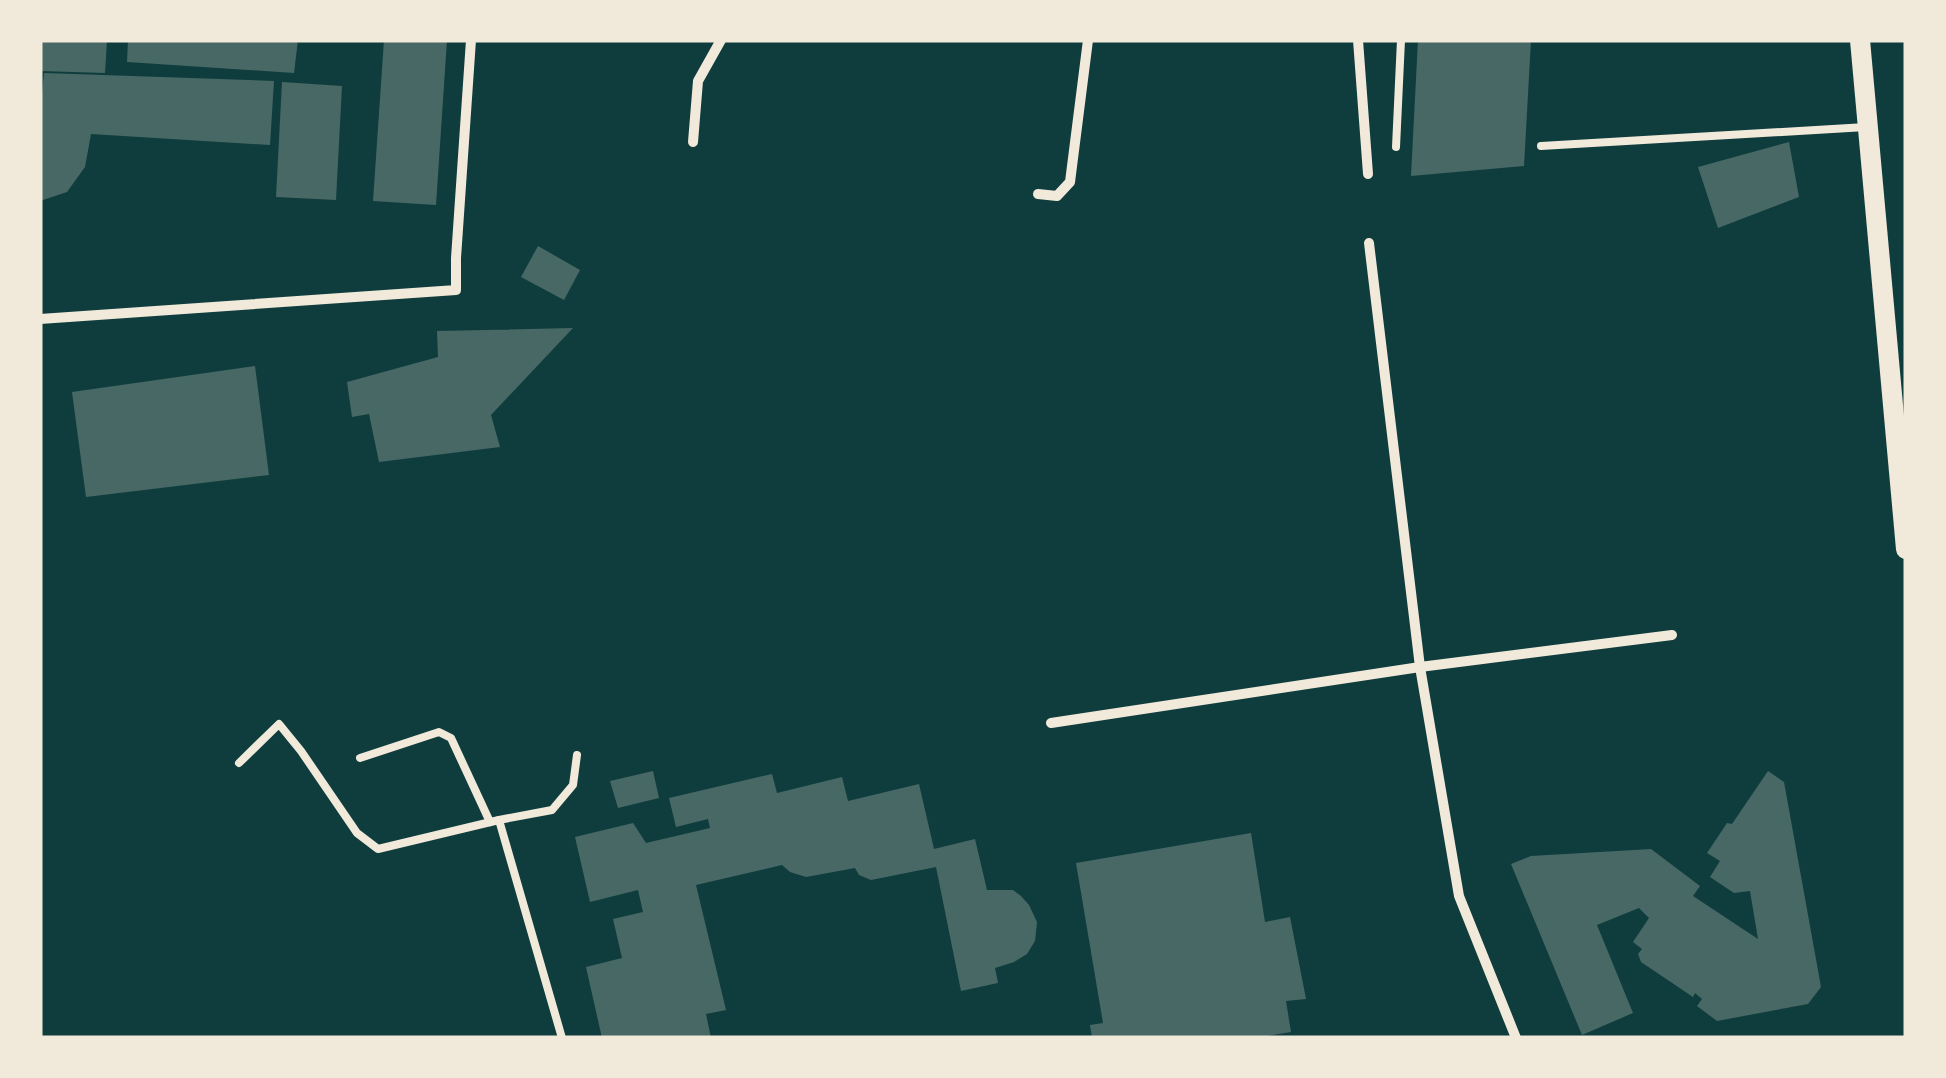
<svg xmlns="http://www.w3.org/2000/svg" width="1946" height="1078" viewBox="0 0 1946 1078" font-family="'Noto Sans',sans-serif">
  <style>
    .building { fill: #486865 }
    .lines { fill: none; stroke-linecap: round; stroke-linejoin: round }
    .service { stroke: #f1e9da; stroke-width: 8 }
    .minor { stroke: #f1e9da; stroke-width: 10 }
    .secondary { stroke: #f1e9da; stroke-width: 20 }
  </style>
  <rect width="100%" height="100%" fill="#0f3d3e"/>
  <!-- building -->
  <g class="building">
    <path d="M40,40h67l-2,33 -65,-2z"/>
    <path d="M128,40h170l-4,33 -167,-11z"/>
    <path d="M384,40h63l-11,165 -63,-4z"/>
    <path d="M1418,40h113l-7,126 -113,10z"/>
    <path d="M44,73l230,8 -4,64 -179,-11 -6,33 -18,25 -27,9v-86z"/>
    <path d="M282,82l60,4 -6,114 -60,-3z"/>
    <path d="M1789,142l10,55 -81,31 -20,-61z"/>
    <path d="M538,246l42,24 -16,30 -43,-23z"/>
    <path d="M573,328l-82,87 9,32 -121,15 -10,-48 -17,3 -5,-35 91,-25 -1,-26z"/>
    <path d="M255,366l14,109 -183,22 -14,-105z"/>
    <path d="M653,771l6,27 -41,10 -8,-27z"/>
    <path d="M1768,771l16,11 37,205 -13,17 -91,17 -20,-15 5,-7 -7,-6 -2,4 -52,-35 -3,-8 4,-5 -9,-7 16,-24 -10,-10 -42,17 36,88 -51,22 -71,-171 20,-8 120,-7 49,37 -7,10 65,43 -8,-48 -16,2 -24,-16 10,-16 -13,-8 20,-30 5,1z"/>
    <path d="M772,774l5,19 65,-16 6,24 71,-17 15,65 41,-10 12,51h26l8,6 8,9 8,17 -2,19 -8,13 -13,8 -19,6 3,15 -37,8 -25,-124 -65,13 -12,-5 -4,-7 -49,9 -16,-5 -8,-7 -86,20 30,125 -20,4 5,24h-109l-16,-71 36,-9 -9,-39 30,-7 -5,-22 -48,12 -15,-65 58,-14 13,20 64,-15 -2,-9 -32,8 -7,-29z"/>
    <path d="M1251,833l14,89 25,-5 16,82 -20,2 5,31 -35,6h-164l-2,-13 13,-2 -27,-160z"/>
  </g>
  <g class="lines">
    <!-- service -->
    <g class="service">
      <path d="M1541,146l325,-19"/>
      <path d="M1396,147l5,-107"/>
      <path d="M360,758l79,-26 12,6 39,84"/>
      <path d="M239,763l40,-39 22,27 56,82 21,16 121,-29 53,-10 21,-25 4,-30"/>
      <path d="M499,820l63,218"/>
    </g>
    <!-- minor -->
    <g class="minor">
      <path d="M1358,40l10,134"/>
      <path d="M693,142l5,-61 23,-41"/>
      <path d="M1038,194l19,2 13,-14 18,-142"/>
      <path d="M1369,243l51,424 39,229 57,142"/>
      <path d="M40,319l416,-29v-32l15,-218"/>
      <path d="M1051,723l369,-56 252,-32"/>
    </g>
    <!-- secondary -->
    <path class="secondary" d="M1860,40l46,509"/>
  </g>
  <!-- border -->
  <rect width="1946" height="1078" fill="none" stroke="#f1e9da" stroke-width="85"/>
</svg>
